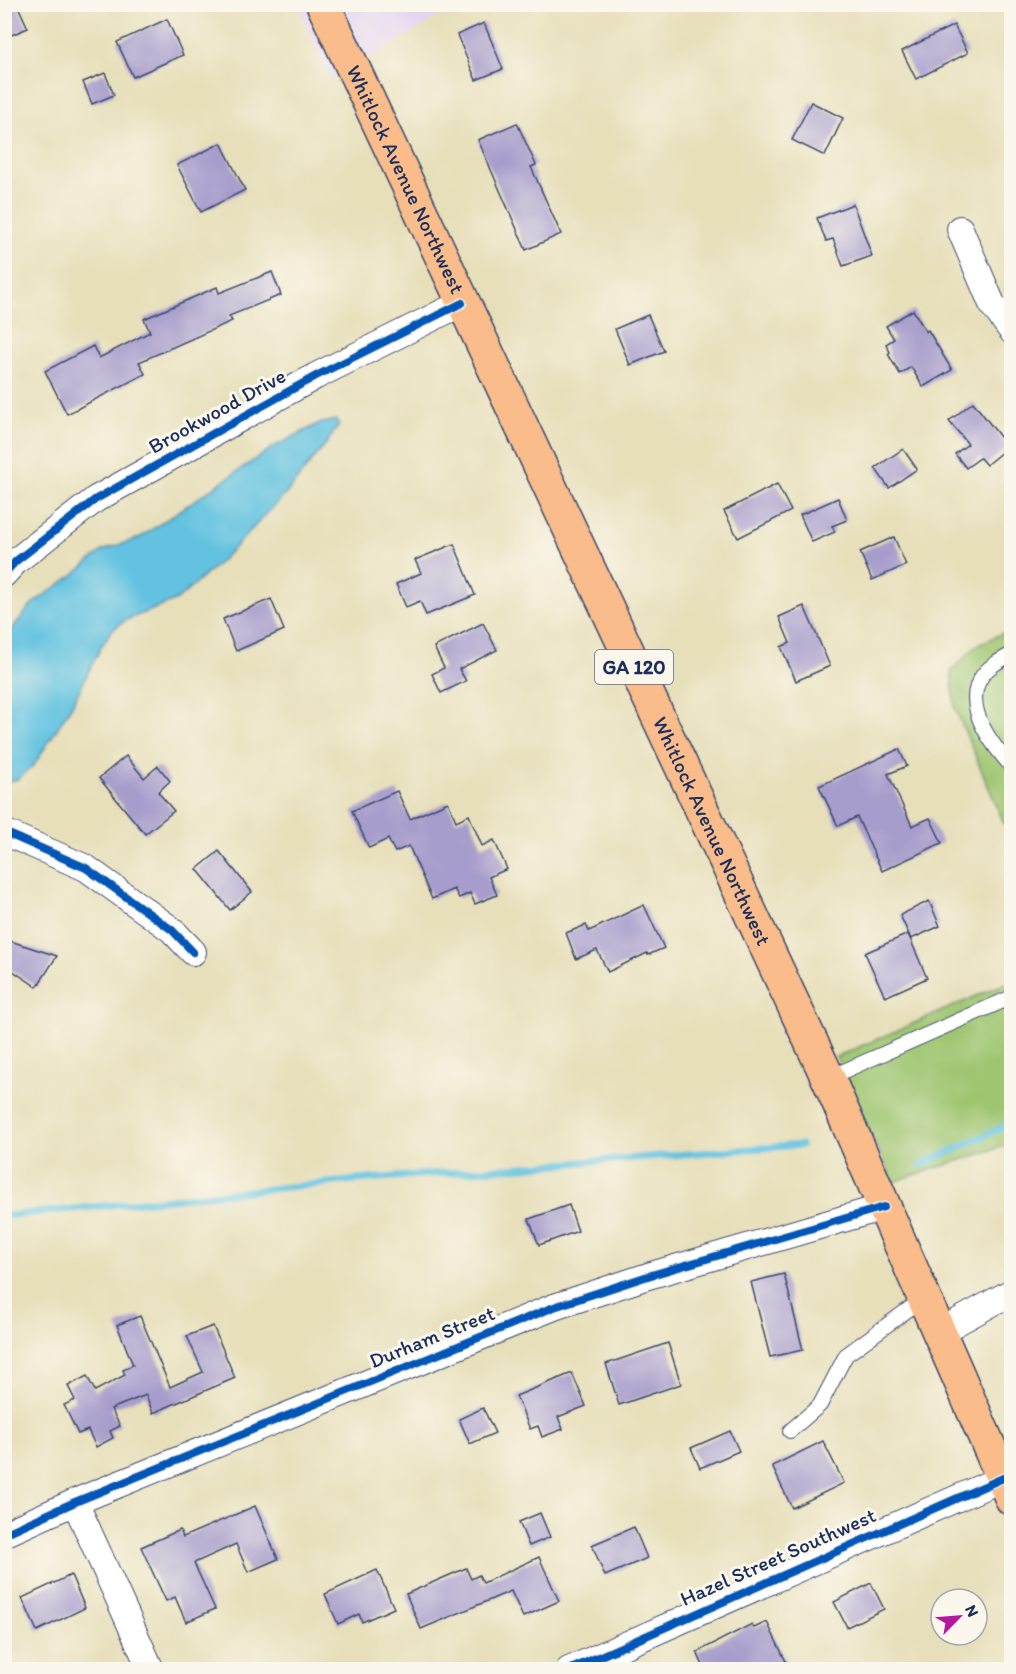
<svg xmlns="http://www.w3.org/2000/svg" width="1016" height="1674" viewBox="0 0 1016 1674" font-family="Itim,sans-serif">
  <style>
    .built { fill: #e2d4f3 }
    .green { fill: #9ec570; stroke: #5c7a67; stroke-width: 1.5 }
    .water { fill: #62c2e0; stroke: #3e789f; stroke-width: 1.5 }
    .lines { fill: none; stroke-linecap: round; stroke-linejoin: round }
    .stream { stroke: #62c2e0; stroke-width: 7 }
    .building { fill: #a79dcc }
    .lane-casing { stroke: #3a496c; stroke-width: 16 }
    .street-casing { stroke: #3a496c; stroke-width: 28 }
    .highway-casing { stroke: #3a496c; stroke-width: 36 }
    .lane { stroke: #fff; stroke-width: 14 }
    .street { stroke: #fff; stroke-width: 26 }
    .highway { stroke: #f9bc8a; stroke-width: 33 }
    .cycleway-casing { stroke: #fbf7ec; stroke-width: 11 }
    .cycleway { stroke: #0057b8; stroke-width: 8 }
    .labels { text-anchor: middle; stroke-width: 6; stroke-linejoin: round; paint-order: stroke }
    .shield { fill: #fbf7ec; stroke: #5e6b89; stroke-width: 1.5 }
    .shield-label { font-size: 20px; font-weight: bold; fill: #1b2f5e }
    .street-label { font-size: 21px; fill: #1b2f5e; stroke: #fbf7ec }
  </style>
  <rect width="100%" height="100%" fill="#fbf7ec"/>
  <filter id="ink" filterUnits="userSpaceOnUse"><feTurbulence type="fractalNoise" baseFrequency=".0167" numOctaves="2"/><feDisplacementMap in="SourceGraphic" scale="12" xChannelSelector="R" yChannelSelector="G"/><feConvolveMatrix kernelMatrix="1 2 1 2 8 2 1 2 1" color-interpolation-filters="sRGB"/></filter>
  <filter id="wash" filterUnits="userSpaceOnUse"><feTurbulence type="fractalNoise" baseFrequency=".008" numOctaves="4" result="noise"/><feDisplacementMap in="SourceGraphic" scale="24" xChannelSelector="R" yChannelSelector="G"/><feGaussianBlur stdDeviation="1.35" result="paint"/><feColorMatrix in="noise" values="0 0 0 0 0 0 0 0 0 0 0 0 0 0 0 0 0 1.4 0 .05"/><feComposite in="paint" operator="in"/></filter>
  <g filter="url(#wash)">
    <rect width="100%" height="100%" fill="#e7dfba"/>
    <!-- built -->
    <path class="built" d="M297,5h162l-128,75z"/>
    <!-- green -->
    <g class="green">
      <path d="M1011,629v211l-56,-132 -4,-37 25,-25z"/>
      <path d="M1011,981v163l-118,38 -57,-125z"/>
    </g>
    <!-- water -->
    <path class="water" d="M336,420l3,5 -11,16 -43,54 -63,65 -45,40 -51,20 -15,11 -10,16 -30,60 -37,58 -16,14 -13,4v-146l28,-34 39,-27 30,-25 37,-13 133,-90 46,-24z"/>
    <g class="lines">
      <!-- stream -->
      <g class="stream">
        <path d="M921,1165l91,-42"/>
        <path d="M4,1216l352,-36 445,-35"/>
      </g>
    </g>
    <g id="blocks">
      <!-- building -->
      <g class="building">
        <path d="M4,4h13l11,24 -24,10z"/>
        <path d="M167,19l16,36 -50,22 -16,-35z"/>
        <path d="M484,23l19,46 -27,11 -19,-45z"/>
        <path d="M954,25l14,28 -52,26 -14,-28z"/>
        <path d="M105,73l9,22 -22,9 -9,-22z"/>
        <path d="M811,102l32,16 -18,38 -33,-16z"/>
        <path d="M517,123l19,42 -5,2 30,67 -35,16 -48,-110z"/>
        <path d="M221,143l24,47 -44,22 -24,-47z"/>
        <path d="M853,204l19,52 -29,10 -10,-27 -7,2 -9,-23z"/>
        <path d="M272,272l9,23 -52,21 3,5 -93,41 6,12 -78,40 -22,-43 48,-25 6,12 51,-26 -6,-13 73,-32 2,6z"/>
        <path d="M913,310l13,22 2,-2 24,40 -29,17 -12,-20 -11,7 -12,-20 2,-2 -4,-8 8,-5 -8,-13z"/>
        <path d="M648,315l16,36 -34,14 -15,-36z"/>
        <path d="M973,402l35,45 -22,18 -6,-7 -14,10 -11,-14 13,-10 -19,-23z"/>
        <path d="M903,449l14,20 -28,19 -14,-20z"/>
        <path d="M777,484l14,27 -53,27 -14,-27z"/>
        <path d="M838,498l9,22 -15,6 3,6 -23,10 -12,-27z"/>
        <path d="M894,537l12,28 -34,15 -12,-28z"/>
        <path d="M454,544l21,51 -49,20 -6,-14 -14,6 -10,-23 25,-11 -6,-13z"/>
        <path d="M271,599l13,31 -48,21 -13,-32z"/>
        <path d="M804,606l26,60 -34,15 -15,-34 9,-4 -11,-26z"/>
        <path d="M483,623l14,27 -38,19 7,12 -25,12 -9,-19 12,-6 -10,-21z"/>
        <path d="M899,749l8,17 -19,8 24,52 18,-8 12,25 -60,28 -25,-54 -19,9 -19,-40z"/>
        <path d="M126,756l18,22 14,-12 12,15 -12,11 16,19 -29,23 -46,-56z"/>
        <path d="M397,791l13,28 38,-17 8,19 13,-6 13,31 12,-6 13,29 -18,8 8,18 -22,9 -5,-11 -11,5 -5,-9 -22,10 -23,-53 -14,6 -7,-13 -19,9 -17,-37z"/>
        <path d="M219,851l33,41 -22,18 -33,-41z"/>
        <path d="M929,901l11,25 -29,13 -11,-24z"/>
        <path d="M644,905l20,43 -16,7 -1,-2 -39,19 -11,-22 -21,9 -10,-26 20,-8 3,6z"/>
        <path d="M908,934l19,44 -42,19 -20,-44z"/>
        <path d="M4,939l53,17 -20,31 -33,-22z"/>
        <path d="M569,1205l9,26 -39,14 -10,-26z"/>
        <path d="M784,1274l19,76 -33,7 -19,-75z"/>
        <path d="M140,1316l30,71 33,-15 -16,-36 26,-10 22,52 -82,35 -7,-18 -35,14 9,17 -10,5 3,7 -17,9 -8,-17 -10,4 -14,-29 11,-5 -7,-14 19,-10 8,15 30,-16 -2,-5 10,-5 -16,-40z"/>
        <path d="M668,1343l13,41 -62,21 -13,-41z"/>
        <path d="M572,1373l14,33 -28,11 5,12 -21,8 -4,-11 -8,3 -14,-33z"/>
        <path d="M483,1408l12,25 -25,11 -11,-25z"/>
        <path d="M730,1431l9,20 -39,17 -9,-20z"/>
        <path d="M823,1441l21,42 -52,25 -20,-42z"/>
        <path d="M255,1506l23,53 -30,13 -12,-28 -42,19 21,46 -29,13 -11,-25 -9,4 -25,-54 39,-17 3,7z"/>
        <path d="M540,1513l10,24 -21,9 -10,-24z"/>
        <path d="M634,1527l13,31 -42,18 -13,-31z"/>
        <path d="M539,1557l20,44 -36,16 -12,-26 -90,38 -15,-35 60,-26 5,11 8,-4 4,8z"/>
        <path d="M377,1570l17,38 -32,14 -3,-8 -21,10 -13,-30z"/>
        <path d="M71,1575l14,33 -48,23 -15,-33z"/>
        <path d="M871,1583l13,26 -37,18 -13,-25z"/>
        <path d="M767,1622l23,48h-85l-8,-18 55,-28 2,4z"/>
      </g>
    </g>
  </g>
  <g filter="url(#ink)">
    <use href="#blocks" fill-opacity="0" stroke="#3a496c" stroke-width="1.5"/>
    <g class="lines">
      <!-- lane casing -->
      <g class="lane-casing">
        <g id="lane">
          <path d="M1012,654c-11,6 -23,12 -30,22 -21,30 10,69 30,91"/>
          <path d="M828,1078l184,-81"/>
          <path d="M790,1431l30,-26 26,-50 78,-57"/>
        </g>
      </g>
      <!-- street casing -->
      <g class="street-casing">
        <g id="street">
          <path d="M960,229l32,75 20,27"/>
          <path d="M4,574l12,-13 80,-62 220,-123 146,-73"/>
          <path d="M4,832l82,36 86,62 21,22"/>
          <path d="M939,1332l73,-40"/>
          <path d="M75,1502l76,168"/>
          <path d="M4,1534l71,-32 479,-195 94,-31 236,-69"/>
          <path d="M569,1670l434,-192"/>
        </g>
      </g>
      <!-- highway casing -->
      <g class="highway-casing">
        <g id="highway">
          <path id="s1" d="M323,4l505,1074 184,421"/>
        </g>
      </g>
      <!-- lane -->
      <use href="#lane" class="lane"/>
      <!-- street -->
      <use href="#street" class="street"/>
      <!-- highway -->
      <use href="#highway" class="highway"/>
      <!-- cycleway casing -->
      <g class="cycleway-casing">
        <g id="cycleway">
          <path d="M4,574l12,-13 80,-62 220,-123 146,-73"/>
          <path d="M4,832l82,36 86,62 21,22"/>
          <path d="M4,1534l71,-32 479,-195 94,-31 236,-69"/>
          <path d="M569,1670l434,-192"/>
        </g>
      </g>
      <!-- cycleway -->
      <use href="#cycleway" class="cycleway"/>
    </g>
  </g>
  <g class="labels">
    <!-- shield labels -->
    <rect class="shield" x="595" y="650" width="78" height="34" rx="4.5"/>
    <g class="shield-label">
      <text x="634" y="674">GA 120</text>
    </g>
    <!-- street labels -->
    <g class="street-label">
      <text dy="7" stroke="none"><textPath href="#s1" startOffset="194">Whitlock Avenue Northwest</textPath></text>
      <text transform="translate(217 411) rotate(-29)" y="7">Brookwood Drive</text>
      <text dy="7" stroke="none"><textPath href="#s1" startOffset="914">Whitlock Avenue Northwest</textPath></text>
      <text transform="translate(432 1337) rotate(-22)" y="7">Durham Street</text>
      <text transform="translate(778 1557) rotate(-24)" y="7">Hazel Street Southwest</text>
    </g>
  </g>
  <!-- margin -->
  <rect width="1016" height="1674" fill="none" stroke="#fbf7ec" stroke-width="24"/>
  <!-- north arrow -->
  <g transform="translate(959 1617) rotate(65)"><circle r="28" fill="#fbf7ec" stroke="#a1a7b3" stroke-width="1.5"/>
  <path d="M0-4.5L10 22L0 15L-10 22Z" fill="#b5179e"/>
  <text y="-9" font-size="16" font-weight="bold" text-anchor="middle" fill="#1b2f5e">N</text>
  </g>
</svg>
